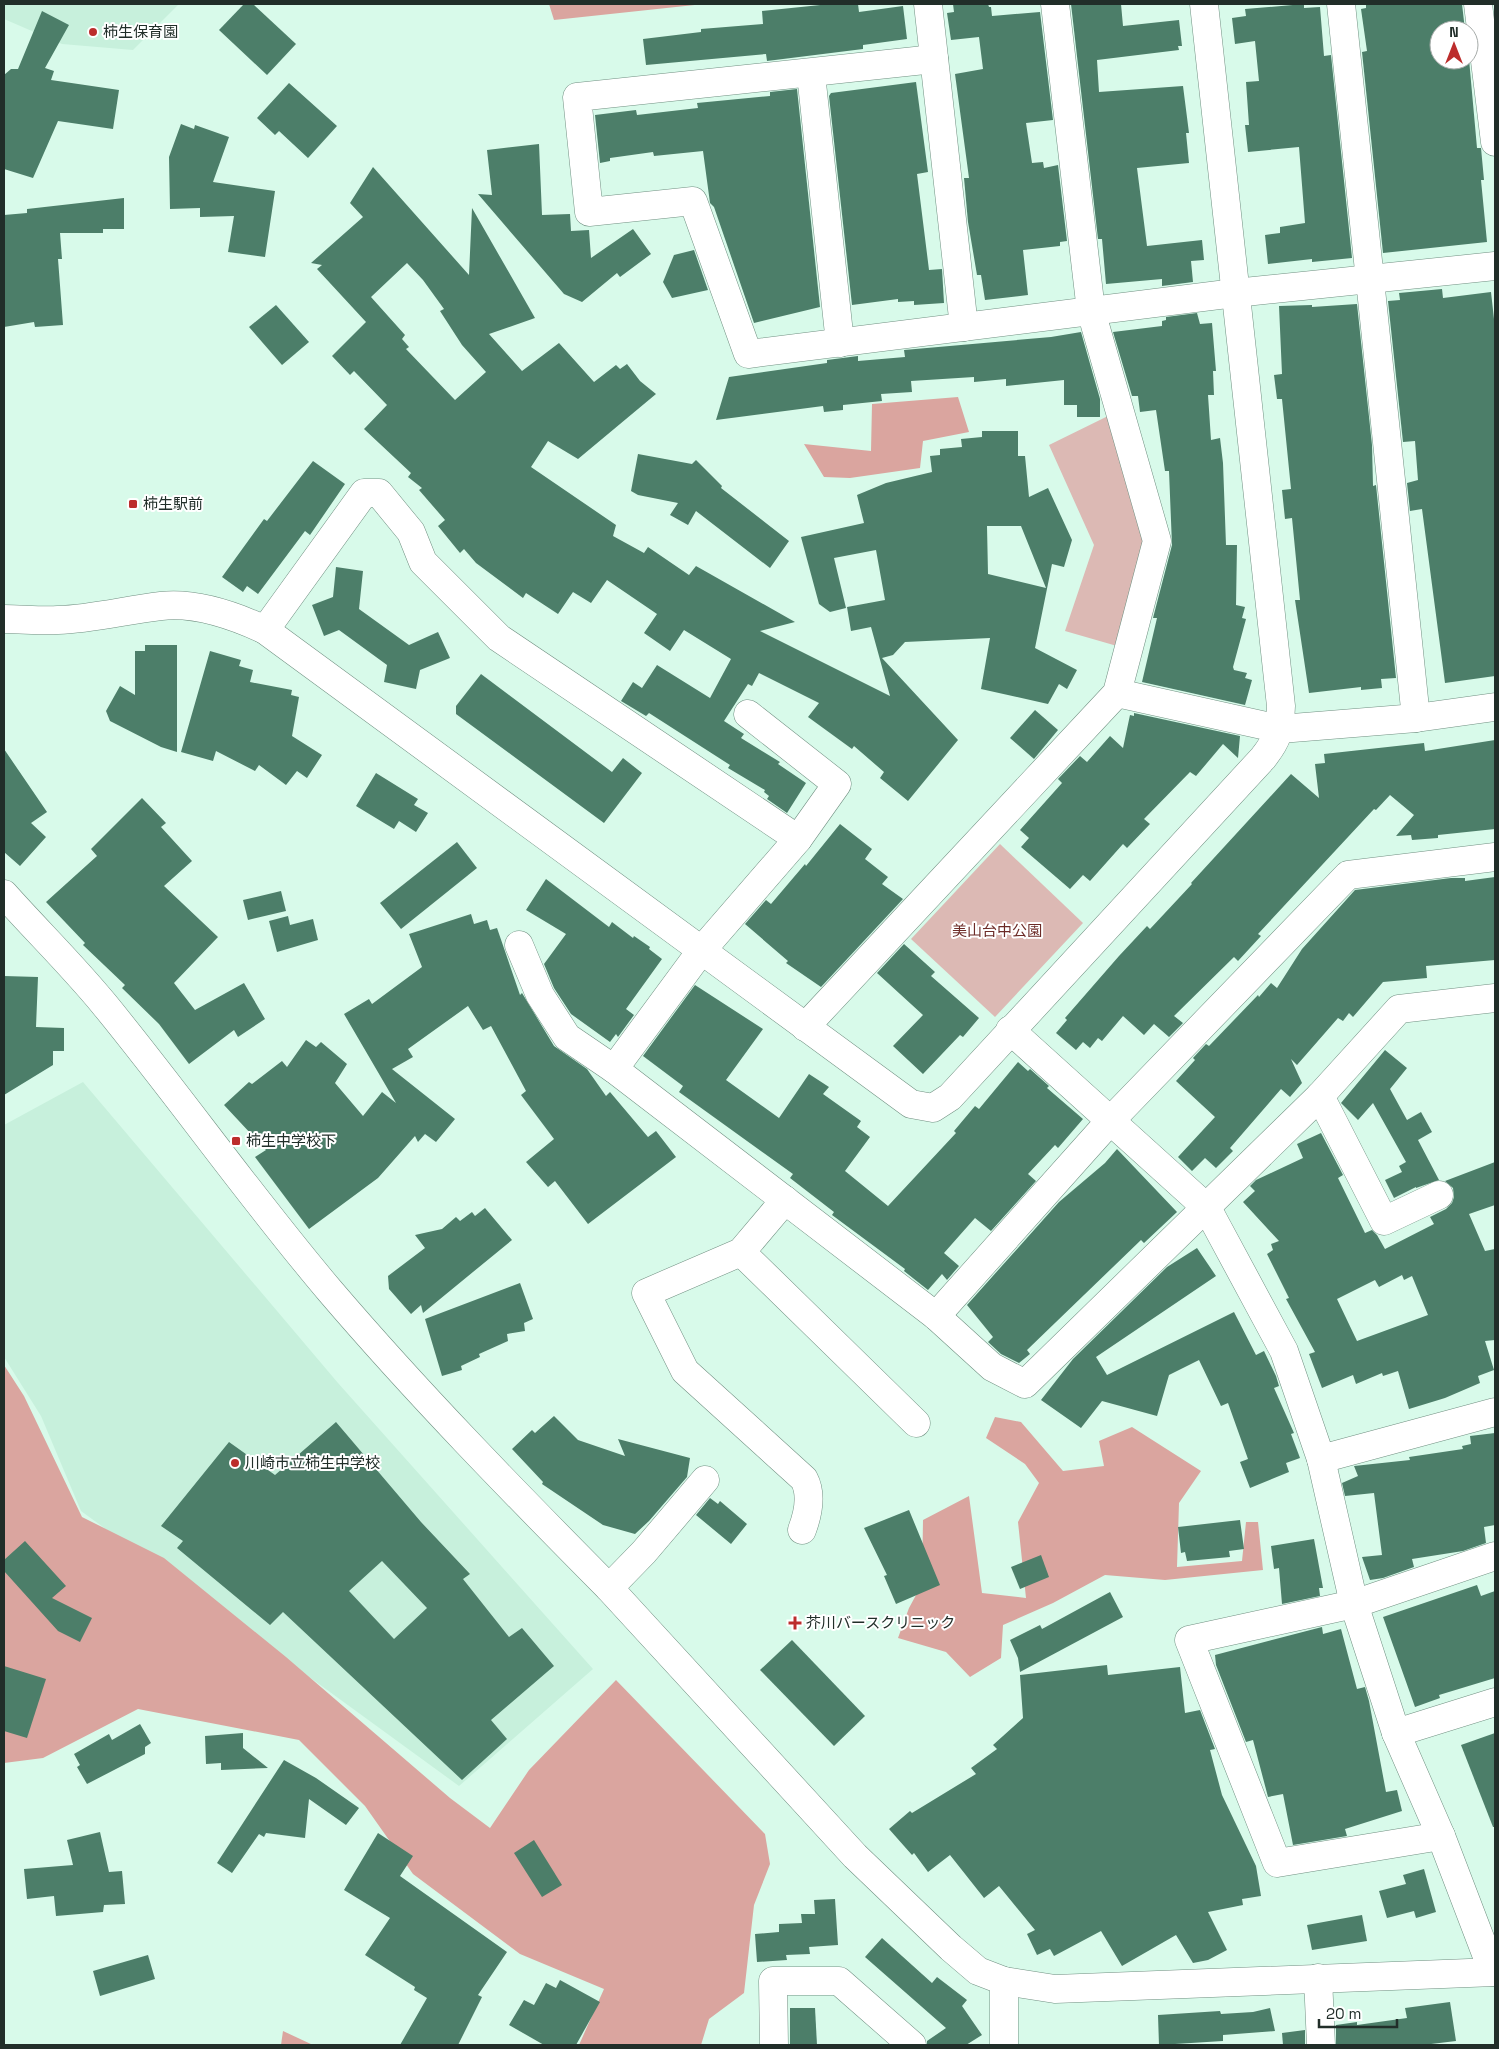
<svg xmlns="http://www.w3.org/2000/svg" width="1499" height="2049" viewBox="0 0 1499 2049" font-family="'Space Grotesk','Noto Sans JP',sans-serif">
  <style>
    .built { fill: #c7f0dc }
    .green { fill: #dcb9b4 }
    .forest { fill: #daa59f }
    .building { fill: #4c7e69; fill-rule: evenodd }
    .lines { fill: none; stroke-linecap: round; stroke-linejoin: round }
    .minor-casing { stroke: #719082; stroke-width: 29 }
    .tertiary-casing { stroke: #719082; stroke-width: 29 }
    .minor { stroke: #fff; stroke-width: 28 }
    .tertiary { stroke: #fff; stroke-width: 28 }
    .poi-dot { fill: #bc2d2c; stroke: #fff; stroke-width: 2 }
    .labels { text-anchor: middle; stroke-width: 4; stroke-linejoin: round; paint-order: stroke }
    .poi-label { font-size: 15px; fill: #212e29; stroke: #fff; text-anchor: start }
    .park-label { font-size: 15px; fill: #6c2b27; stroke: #fff }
  </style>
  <rect width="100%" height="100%" fill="#d8faea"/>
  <!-- built -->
  <g class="built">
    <path d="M4,4h175l-46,46 -71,-6 -58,-25z"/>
    <path d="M83,1082l255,301 255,286 -134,117 -378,-275 -40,-95 -37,-59v-232z"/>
  </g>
  <!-- green -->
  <g class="green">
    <path d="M1108,416l46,114 -37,116 -52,-15 29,-86 -45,-100z"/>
    <path d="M1000,844l83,79 -88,94 -84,-78z"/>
  </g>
  <!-- forest -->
  <g class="forest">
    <path d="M549,4h155l-150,16z"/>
    <path d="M958,397l11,35 -46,9 -3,27 -70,10 -26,-1 -20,-33 67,7 1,-47z"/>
    <path d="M4,1365l20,31 58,121 82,41 122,99 164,141 40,30 39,-58 87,-90 149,154 5,30 -16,41 -10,88 -35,26 -8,26h-122l25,-56 -84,-35 -107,-80 -48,-68 -66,-66 -161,-31 -95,49 -39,5z"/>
    <path d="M995,1417l26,5 42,49 41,-5 -5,-25 33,-14 69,44 -22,32 -2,64 65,-6 4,-39h12l5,48 -98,10 -60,-5 -52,28 -50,22 -2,33 -31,19 -24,-25 -48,-14 11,-30 13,-24 1,-64 46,-24 13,97 44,5 -8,-76 21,-39 -14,-19 -39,-26z"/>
    <path d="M283,2031l30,14h-32z"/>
  </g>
  <!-- building -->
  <g class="building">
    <path d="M244,4h9l43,40 -29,31 -48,-45z"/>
    <path d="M830,4h28l1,8 44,-6 4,33 -44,6v4l-96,12 -1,-7 -120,11 -3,-26 58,-7v-3l62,-5 -1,-13z"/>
    <path d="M953,4h35l1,3h2l1,9 48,-4 13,108 -27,3 6,40 11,-1 1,6 14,-3 9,76 -7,1v4l-37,4 5,45 -43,5 -4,-25h-4l-9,-53 -4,-44h5l-14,-104 28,-5 -4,-32 -28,3 -4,-27 7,-1z"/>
    <path d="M1071,4h50l2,22 56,-6 3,26h-4l1,4 -82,10 2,32 84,-6 6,47h-3l3,30 -52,5 10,78 55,-6 2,20 -13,1 2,21 -31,4v-7l-56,5 -4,-45h-4z"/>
    <path d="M1304,4v4l16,-1 4,49 7,-1 21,203 -40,4v-3l-44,5 -3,-29 15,-2v-6l25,-4 -6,-76 -51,5 -3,-27h4l-3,-43 13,-1 -4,-40 -20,3 -3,-26 14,-2 -1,-7z"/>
    <path d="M1366,4h96l3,26h-26v30l30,-1 8,89h4l3,32h-3l6,62 -104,11 -21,-201 5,-1 -6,-42 5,-1z"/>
    <path d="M42,11l27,14 -24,43 9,3 -3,9 68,10 -6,39 -55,-8 -25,57 -29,-9v-94l7,-6h7z"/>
    <path d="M916,82l12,90 -11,2 12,96 13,-1 2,34 -30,2v-4l-16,1v-3l-46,6 -23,-209 2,-3z"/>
    <path d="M289,83l48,43 -29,32 -29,-27 -4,4 -18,-17z"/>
    <path d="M797,89l23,218 -66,16 -40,-116 -4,-4 -7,-52 -49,5 -1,-4 -43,6v3l-10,2 -5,-48 41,-5 1,5 61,-7 -1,-5 73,-7v-4z"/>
    <path d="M181,124l13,5 1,-4 34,12 -16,45 62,9 -10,66 -37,-5 6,-36 -34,1v-9l-30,1 -1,-52z"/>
    <path d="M539,144l3,71 28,-1 1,17 18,-1 2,28 42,-29 18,25 -31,23 -3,-4 -35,29 -18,-8 -86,-100 14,1 -5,-45z"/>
    <path d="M373,167l96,108 3,-67 63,110 -46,16 33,37 37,-28 35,39 22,-17 4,4 7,-5 13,17 16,13 -78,65 -30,-18 -17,26 85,58 -3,11 31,17 4,-6 41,28 7,-9 99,56 -35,9 130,65 -19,-69 -20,4 -4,-24 38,-7 -9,-50 -42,8 12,50 -16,4 -11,-8 -18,-67 63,-14 -7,-28 29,-12 46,-11 -2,-16 10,-1v-6l22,-2 -1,-8 21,-2v-6h36v25h7l4,41 19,-9 24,52 -8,27 -12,-3 -17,84 42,22 -10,19 -8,-5 -11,20 -67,-15 9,-51 -85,4 -12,13 -11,3 76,82 -50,61 -28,-23 4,-6 -30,-26 -2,3 -44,-32 11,-14 -60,-30 -7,13 -4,-2 -24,37 20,13 -3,4 39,24 -2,2 28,19 -19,30 -20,-14 2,-3 -5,-4 1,-2 -37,-22 2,-3 -81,-52 -3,3 -25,-15 12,-19 9,6 15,-23 53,33 21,-39 -47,-29 -14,21 -26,-18 13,-19 -50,-34 -16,23 -18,-11 -15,22 -32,-21 -3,5 -47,-35 -12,-14 -4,4 -22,-27 7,-6 -26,-30 3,-2 -14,-11 3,-4 -47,-44 23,-24 -33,-34 -4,4 -18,-19 34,-34 -49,-53 5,-4 -11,-2 52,-46 -13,-14zM407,263l16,17 21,29 -4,2 22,34 24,27 -31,28 -49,-51 3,-2 -7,-8 3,-4 -34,-38zM987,526h34l25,62 -58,-14z"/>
    <path d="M124,198v31h-21v4h-43l2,26h-4l5,66 -28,2 -1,-5 -30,5v-112l23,-2v-4z"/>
    <path d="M694,250l14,40 -36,8 -9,-16 11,-27z"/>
    <path d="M1442,289l1,9 48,-6 4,36v348l-50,7 -23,-174 -12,2 -3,-28 11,-3 -3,-39 -12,1 -15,-141 12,-1 -1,-7z"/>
    <path d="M1357,304l15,141 1,41 3,-1 20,193 -15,1 1,9 -21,2v-3l-52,6 -14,-93h5l-8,-82 -7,1 -3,-29 9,-1 -9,-90h-5l-3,-24 8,-1 -3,-68 33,-1v2z"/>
    <path d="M276,305l33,37 -27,23 -33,-38z"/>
    <path d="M1197,313l3,11 12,-1 4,48h-3l1,24h-6l3,45 9,-2 3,25 3,82h11l-1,60 9,2 -3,11 4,1 -13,48 1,3 13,3 -2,5 7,2 -7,25 -103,-23 15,-64h-4l19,-73 -3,-74h-4l-9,-61 -16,2 -2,-16h-6l-19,-64 49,-6v-5l4,-1v-3z"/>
    <path d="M1081,332l19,67v18h-23v-12h-13v-25l-58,6v-7l-32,3v-5l-63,4 1,11 -31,2 1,7 -39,4v5l-19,2 -1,-6 -107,14 13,-43 98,-14v-3l31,-4v5l47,-4 -1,-7 147,-13z"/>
    <path d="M638,454l54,10 4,-4 26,26 -1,2 68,53 -19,27 -74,-57 -8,14 -18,-10 8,-12 -40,-8 -7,-4z"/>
    <path d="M313,461l32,23 -35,51 -5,-4 -47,63 -11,-8 -4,6 -21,-15 42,-58 3,2z"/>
    <path d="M336,567l27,4 -4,38 50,36 29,-13 12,26 -30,12 -4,19 -32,-7 3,-17 -48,-35 -15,6 -12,-31 21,-8z"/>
    <path d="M145,645h32v107l-16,-5 -51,-26 -4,-10 14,-25 15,9v-44h10z"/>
    <path d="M210,651l31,9 -2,6 14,4 -3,12 42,8 -1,5 8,2 -7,39 30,19 -15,23 -10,-7 -11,14 -27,-20 -4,6 -39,-20 -3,10 -32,-9z"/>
    <path d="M481,674l131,98 11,-14 19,15 -38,50 -148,-109v-8z"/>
    <path d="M1035,710l23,20 -24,29 -24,-21z"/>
    <path d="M1134,713l106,23 -2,22 -15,-14 -27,32 -6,-4 -46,47 6,5 -23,24 -4,-4 -33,37 -7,-6 -13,14 -49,-42 8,-9 -9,-8 42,-47 -4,-4 22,-23 7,6 23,-26 13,12 7,-33 4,1z"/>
    <path d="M1495,740v89l-57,6v3l-26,2 -1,-5 -15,1 18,-21 -24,-20 -14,15 -2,-1 -116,125 3,2 -23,25 -4,-4 -60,59 9,7 -14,14 -15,-13 -10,11 -21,-19 -21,25 -4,-3 -8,10 -7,-6 -7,8 -20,-17 11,-13 -2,-2 54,-62 28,-30 3,3 42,-45 -1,-1 100,-109 28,24 -4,-34 10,-1 -1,-9 100,-11 1,8z"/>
    <path d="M4,749l43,63 -16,11 15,14 -26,29 -16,-14z"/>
    <path d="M376,773l42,26 -4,6 14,8 -12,19 -17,-11 -5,8 -38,-23z"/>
    <path d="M142,798l24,25 -5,4 31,34 -28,25 54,51 -44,46 21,27 49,-27 21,36 -27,18 -4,-7 -45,34 -30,-40 -37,-36 3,-3 -42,-40 2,-2 -39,-41 51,-46 -6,-7z"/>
    <path d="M840,824l32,25 -7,10 23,18 -6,7 21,15 -82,88 -35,-24 2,-2 -43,-37 21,-24 5,4 34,-40 1,2z"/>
    <path d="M457,842l20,26 -76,61 -21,-26z"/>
    <path d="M1495,877v83l-69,6 1,12 -44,4 -30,35 -4,-4 -6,8 -5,-3 -41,47 -6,-6 11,24 -12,14 -9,-8 -51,59 3,3 -17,17 -11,-10 -13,13 -14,-14 37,-40 -39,-36 19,-21 -2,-2 13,-14 3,2 49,-51 1,2 12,-14 6,5 25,-39 53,-59 96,-12h14v3z"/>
    <path d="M546,879l63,48 3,-5 21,16 1,-2 16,11 -1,2 13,10 -36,50 8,6 -16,22 -2,-3 -6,8 -39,-28 -17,-26 -10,-24 22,-30 -40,-24z"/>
    <path d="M281,891l5,20 -38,9 -5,-20z"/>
    <path d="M471,914l3,10 13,-4 3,10 7,-2 23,67 2,-2 32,53 33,23 19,27 4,-4 38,45 8,-6 20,26 -88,67 -33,-43 -7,6 -22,-25 28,-23 -33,-44 5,-4 -35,-65 -8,4 -15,-24 -60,43 5,8 -21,12 63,50 -19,23 -11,-8 -7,8 -3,-6 -37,42 -69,51 -54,-72 11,-7 -42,-45 25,-23 3,2 30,-23 5,6 19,-27 10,7 5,-5 26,22 -12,19 28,33 19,-24 14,11 -52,-89 25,-15 3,5 50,-37 -13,-33z"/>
    <path d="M288,916l2,9 23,-6 5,21 -41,12 -8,-31z"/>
    <path d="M904,944l31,28 -4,4 48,42 -16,19 -3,-2 -37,39 -30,-28 30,-31 -46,-42z"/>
    <path d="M4,976l34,1 -2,50 28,1v23h-11v14l-49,30z"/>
    <path d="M695,985l68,44 -37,51 53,38 30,-44 20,13 -6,7 38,27 -4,6 13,10 -25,34 43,35 68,-73 -2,-2 21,-25 4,3 39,-47 10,9 2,-2 19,17 -2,2 36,31 -25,29 -3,-3 -27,29 8,7 -45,50 -16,-13 -31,35 15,13 -12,14 -5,-6 -14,16 -24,-19 1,-2 -73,-54 2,-3 -44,-34 3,-4 -114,-82 4,-6 -40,-30z"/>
    <path d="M1385,1050l22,18 -17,21 17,31 14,-8 11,20 -14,8 21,40 -23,8v-1l-22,11 -9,-18 17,-8 -3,-6 7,-4 -33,-59 -15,17 -17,-17z"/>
    <path d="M1321,1133l22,42 -5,3 27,55 7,-3 5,5 8,14 49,-25 -4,-7 16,-8 6,-6 2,-6 -1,-9 -8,-7 50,-19v43l-26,9 16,37 10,-2v91l-10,1 9,29 -16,6 2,7 -35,15 -36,11 -11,-38 -15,5 -1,-3 -26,11 -3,-9 -31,13 -13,-34 6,-2 -29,-53 3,-1 -22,-44 6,-4 -2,-6 8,-3 -36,-39 12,-11 -5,-5 6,-6 47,-22 -6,-14zM1402,1275l2,5 8,-4 16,39 -71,26 -20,-42 38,-19 4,7z"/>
    <path d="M1117,1149l60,63 -33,31 -3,-3 -114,110 3,4 -11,9 -18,-9 -13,-12 5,-5 -26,-32 92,-103 46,-39z"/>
    <path d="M485,1208l27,32 -89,73 -2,-8 -10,9 -22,-25 -1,-13 37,-28 -10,-13 27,-6 14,-12 4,4 12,-9 3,4z"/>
    <path d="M1197,1248l19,28 -120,81 11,18 127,-63 22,43 8,-4 12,25 3,10 -5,2 20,45 -3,1 9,24 -14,5 3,9 -39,16 -10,-26 8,-3 -20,-56 -7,3 -22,-46 -30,15 -12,41 -55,-15 -21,27 -40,-28 32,-41 94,-92z"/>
    <path d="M520,1283l13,36 -9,4 1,8 -18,3 1,7 -29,13 1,3 -19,9 1,4 -20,6 -17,-57z"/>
    <path d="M554,1416l24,24 47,16 -7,-17 72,19 -3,19 -38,44 -14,13 -32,-9 -61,-41 1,-2 -31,-33 20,-19 3,3z"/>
    <path d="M336,1422l85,100 49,52 -7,5 46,58 13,-9 32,38 -63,54 16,19 -45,41 -179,-168 -13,13 -93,-77 6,-7 -22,-15 68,-84 46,33zM382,1561l45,47 -33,31 -45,-48z"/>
    <path d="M1495,1433v92l-11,2 2,16 -23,8 -51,8 2,8 -31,11 -13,2 -8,-23 20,-2 -8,-62 -29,3 -3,-13 16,-7 -4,-10 56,-6 -1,-3 54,-8 -1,-3 9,-2 -1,-8z"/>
    <path d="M710,1498l8,6 2,-3 27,23 -16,20 -35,-29z"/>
    <path d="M909,1510l31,75 -44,19 -12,-28 3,-1 -23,-47z"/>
    <path d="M1240,1520l4,29 -15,2 1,6 -43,4 -2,-9 -4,1 -3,-26z"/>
    <path d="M1314,1539l9,49h-4l1,8 -38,8 -3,-36 -5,1 -3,-23z"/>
    <path d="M25,1541l41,45 -14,12 40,20 -12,24 -22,-11 -54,-60v-11z"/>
    <path d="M1041,1555l8,22 -29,12 -9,-22z"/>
    <path d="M1477,1585l4,11 14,-5v87l-56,17 1,3 -25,9 -32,-90z"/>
    <path d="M1110,1592l13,25 -103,55 -2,-14 -8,-18 30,-15 2,4z"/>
    <path d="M1322,1627l1,7 18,-5 16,60 8,-2 4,14 17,91 11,-2 5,21 -57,18 2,7 -54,9 -10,-51 -15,3 -15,-57 -7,2 -30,-77 -1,-10z"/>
    <path d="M792,1640l73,76 -31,30 -74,-76z"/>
    <path d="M1107,1665l1,10 72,-8 5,46 15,-3 15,39 -5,1 12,45 34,71 5,30 -19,3 1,6 -35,7 19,38 -19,10 -15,3 -17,-28 -54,31 -21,-35 -47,25 -4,-7 -13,6 -10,-21 8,-4 -36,-44 -15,12 -34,-43 -22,17 -14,-19 -2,2 -23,-26 21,-18 2,2 64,-39 -5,-6 26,-19 -4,-4 30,-27 -3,-43z"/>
    <path d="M4,1666l42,13 -19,59 -23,-7z"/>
    <path d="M140,1724l11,19 -6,4v7l-58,30 -10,-17 3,-2 -6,-11 35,-20 3,6z"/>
    <path d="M243,1733v15l25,20 -47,2v-7l-15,1 -1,-28z"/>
    <path d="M1495,1733v94h-2l-32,-82z"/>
    <path d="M284,1760l32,18 43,30 -13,17 -37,-26 -4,39 -39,-5 -2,4 -5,-3 -27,39 -15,-10z"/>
    <path d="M100,1832l9,40 13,-1 3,33 -21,1 -1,7 -47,4 -2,-20 -27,3 -3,-30 49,-4 -6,-25z"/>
    <path d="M378,1833l35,23 -13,20 107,76 -29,43 4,2 -24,48h-58l27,-47 -13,-8 1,-3 -50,-32 25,-37 -46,-28z"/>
    <path d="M534,1840l28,45 -20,12 -28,-44z"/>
    <path d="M1424,1869l12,43 -20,6 -2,-7 -27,7 -8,-27 27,-7 -3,-9z"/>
    <path d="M835,1899l3,46 -29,2 1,7 -24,1 1,5 -30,2 -2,-28 24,-2v-8l23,-1 -1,-9h14l-1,-14z"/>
    <path d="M1362,1915l5,26 -55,9 -5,-25z"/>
    <path d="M882,1938l50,45 5,-6 30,23 -5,6 20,29 -16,10h-39v-4l19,-13 -81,-71z"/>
    <path d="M148,1955l7,24 -55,17 -7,-25z"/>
    <path d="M560,1980l40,22 -24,43h-32l-35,-20 15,-25 10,5 12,-22 10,5z"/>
    <path d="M1450,2002l6,39 -33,4h-87v-20l21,-3v3l50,-7 -2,-10z"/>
    <path d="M790,2008h25l2,37h-27z"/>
    <path d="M1270,2008l5,23 -52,4v6l-64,4 -1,-30 62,-4 1,3 32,-2z"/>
    <path d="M1305,2030v15h-22l-1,-12z"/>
  </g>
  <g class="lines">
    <!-- minor casing -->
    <g class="minor-casing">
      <g id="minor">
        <path d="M928,4l36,323"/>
        <path d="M1341,4l75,714"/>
        <path d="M1478,4l17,138"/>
        <path d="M934,59l-357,38 12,115 104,-11 55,153 487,-61 260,-27"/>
        <path d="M811,74l29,269"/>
        <path d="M265,630l99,-137h15l32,39 12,30 76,76 299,201"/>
        <path d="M1117,693l163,36"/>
        <path d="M4,894c33,37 68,71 100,110 77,94 147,194 226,287 88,103 183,200 279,297l35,-36 61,-72"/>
        <path d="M519,945l21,50 27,42 47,32 322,247 56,51 33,17 295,-288 79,-87 96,-11"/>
        <path d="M805,1027l312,-334 40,-152 -66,-230 -36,-307"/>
        <path d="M1010,1030l197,178 77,143 37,108 33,145 42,129 45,103 52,136"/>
        <path d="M614,1069l87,-118 97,-112 39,-55 -89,-70"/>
        <path d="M1320,1096l64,125 55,-26"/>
        <path d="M785,1200l-44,52 -95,41 39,78 119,108c8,15 4,35 -2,51"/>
        <path d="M741,1252l175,171"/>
        <path d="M936,1316l174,-195 238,-246 147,-18"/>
        <path d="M1321,1459l174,-47"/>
        <path d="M1396,1733l99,-31"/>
        <path d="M1441,1836l-164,27 -88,-223 165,-36 141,-48"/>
        <path d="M1318,1978l3,67"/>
        <path d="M1004,1981v64"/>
        <path d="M774,2045l-1,-64h66l73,64"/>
      </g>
    </g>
    <!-- tertiary casing -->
    <g class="tertiary-casing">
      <g id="tertiary">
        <path d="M4,619c18,0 36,2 54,1 34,-1 68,-10 103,-14 35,-4 72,9 104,24l646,474 22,4 17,-11 313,-339c15,-19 17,-27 18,-52l-77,-702"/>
        <path d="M1280,729l136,-11 79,-11"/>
        <path d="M609,1588l246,268 96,92 27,23 26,10 51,8 440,-17"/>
      </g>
    </g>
    <!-- minor -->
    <use href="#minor" class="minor"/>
    <!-- tertiary -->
    <use href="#tertiary" class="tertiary"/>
  </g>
  <!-- markers -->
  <g class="poi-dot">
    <circle cx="93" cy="32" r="5"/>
    <rect x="128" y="499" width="10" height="10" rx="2.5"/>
    <rect x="231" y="1136" width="10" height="10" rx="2.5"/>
    <circle cx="235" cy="1463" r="5"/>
    <path d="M792.5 1615.5h5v5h5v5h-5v5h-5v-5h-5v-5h5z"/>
  </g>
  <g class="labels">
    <!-- poi labels -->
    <g class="poi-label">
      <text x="103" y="37">柿生保育園</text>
      <text x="143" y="509">柿生駅前</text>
      <text x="246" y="1146">柿生中学校下</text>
      <text x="245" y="1468">川崎市立柿生中学校</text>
      <text x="806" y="1628">芥川バースクリニック</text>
    </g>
    <!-- park labels -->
    <g class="park-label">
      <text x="997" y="936">美山台中公園</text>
    </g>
  </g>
  <!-- border -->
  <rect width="1499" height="2049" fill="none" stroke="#212e29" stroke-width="10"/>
  <!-- north arrow -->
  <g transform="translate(1454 45)"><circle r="24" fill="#ffffff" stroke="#a6aba9"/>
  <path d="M0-4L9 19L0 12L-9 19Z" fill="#bc2d2c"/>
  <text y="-8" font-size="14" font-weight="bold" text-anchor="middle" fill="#212e29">N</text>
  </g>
  <!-- scale -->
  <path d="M1319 2019v8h78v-8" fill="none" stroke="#212e29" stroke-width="2.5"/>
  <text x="1326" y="2019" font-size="15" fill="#212e29" stroke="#ffffff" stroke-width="4" paint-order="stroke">20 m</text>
</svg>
